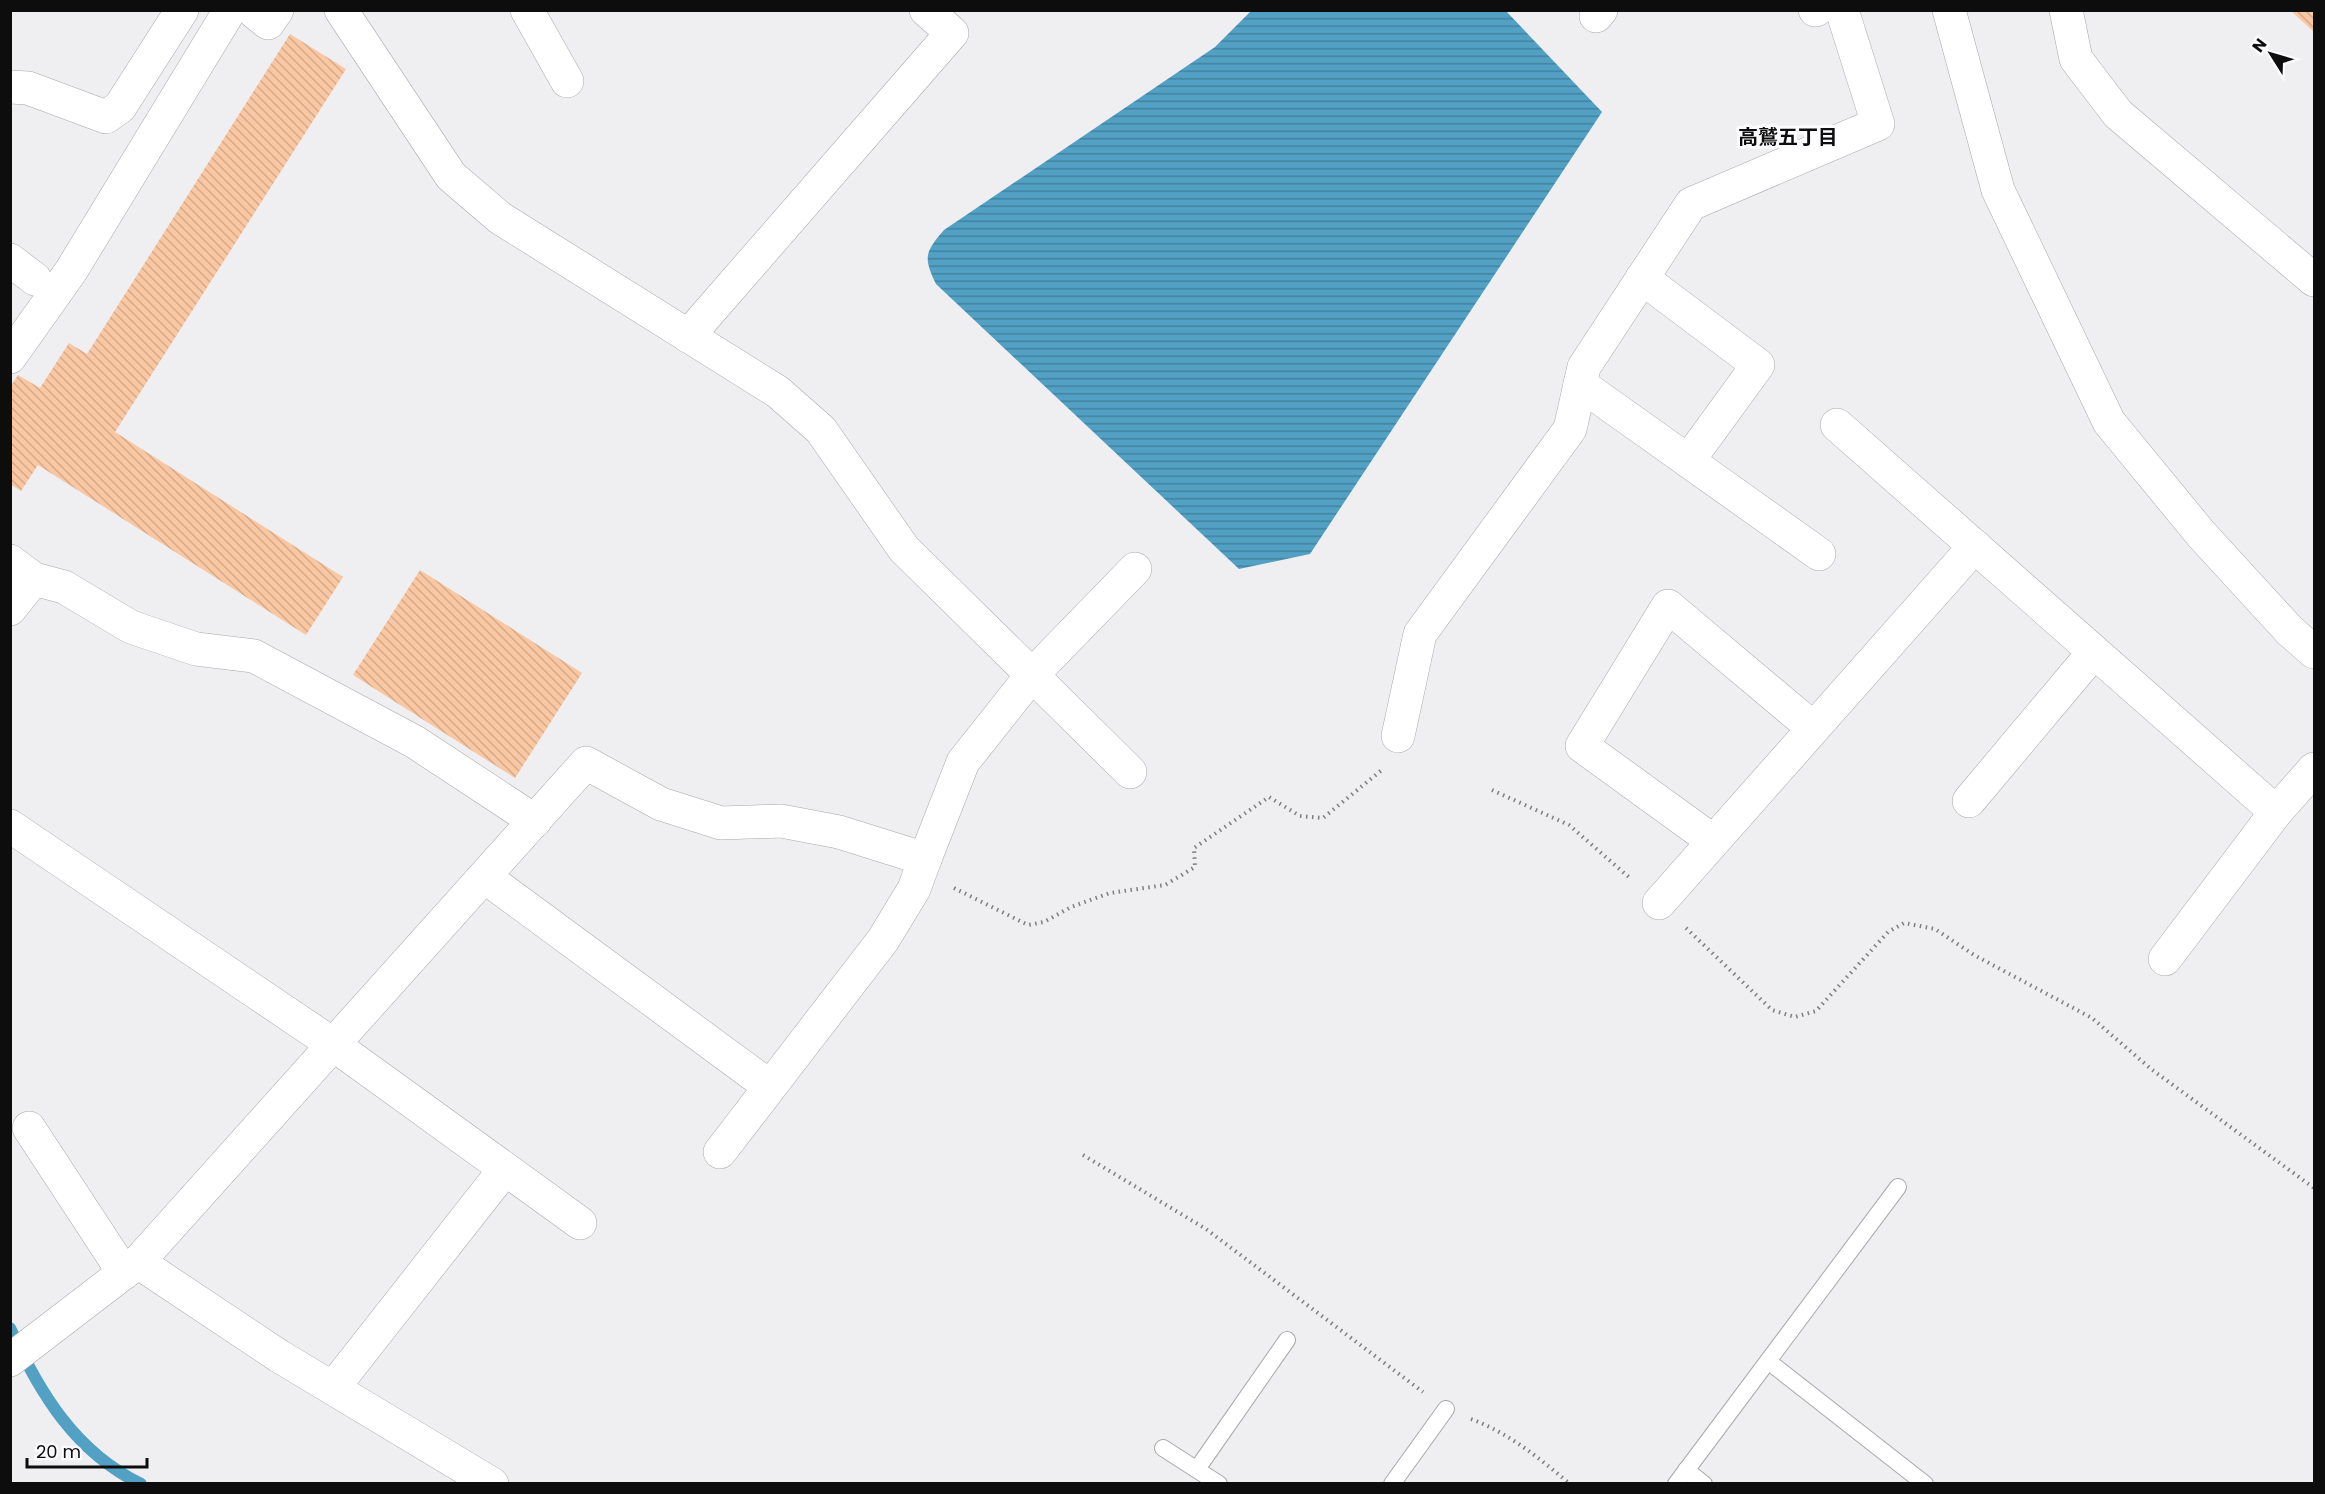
<svg xmlns="http://www.w3.org/2000/svg" width="2325" height="1494" viewBox="0 0 2325 1494" font-family="Poppins,'Noto Sans JP',sans-serif">
  <style>
    .water { fill: url(#water-rules) }
    .lines { fill: none; stroke-linecap: round; stroke-linejoin: round }
    .stream { stroke: #52a1c5; stroke-width: 12 }
    .building { fill: url(#building-back-hatch) }
    .service-casing { stroke: #a8a8ab; stroke-width: 18 }
    .minor-casing { stroke: #a8a8ab; stroke-width: 34 }
    .path { stroke: #7e7e80; stroke-width: 4; stroke-dasharray: 1.5 4.5; stroke-linecap: butt }
    .service { stroke: #fff; stroke-width: 16 }
    .minor { stroke: #fff; stroke-width: 33 }
    .labels { text-anchor: middle; stroke-width: 6; stroke-linejoin: round; paint-order: stroke }
    .neighbourhood-label { font-size: 20px; font-weight: bold; fill: #0d0d0e; stroke: #fcfcfe }
  </style>
  <defs>
    <pattern id="water-rules" width="6" height="5" patternUnits="userSpaceOnUse" patternTransform="scale(1.5)"><rect width="6" height="5" fill="#52a1c5"/><path d="M0 2.5h6" fill="none" stroke="#42829e"/></pattern>
    <pattern id="building-back-hatch" width="6" height="6" patternUnits="userSpaceOnUse" patternTransform="scale(1.5)"><rect width="6" height="6" fill="#fac7a3"/><path d="M-1 5l2 2M0 0l6 6M5-1l2 2" fill="none" stroke="#d5aa8b"/></pattern>
  </defs>
  <rect width="100%" height="100%" fill="#efeff1"/>
  <!-- water -->
  <path class="water" d="M1252,10l254,1 96,101 -292,442 -71,15 -303,-285c-13,-27 -11,-32 8,-54l271,-183z"/>
  <g class="lines">
    <!-- stream -->
    <path class="stream" d="M10,1328c29,64 65,124 131,156"/>
  </g>
  <!-- building -->
  <g class="building">
    <path d="M2290,10h24v22z"/>
    <path d="M290,34l56,35 -231,363 228,145 -37,58 -268,-170 -17,26 -11,-7v-97l8,-12 22,13 29,-45 18,11z"/>
    <path d="M420,570l162,103 -67,105 -162,-103z"/>
  </g>
  <g class="lines">
    <!-- service casing -->
    <g class="service-casing">
      <g id="service">
        <path d="M1768,1361l157,123"/>
        <path d="M1163,1448l56,36"/>
        <path d="M1197,1469l90,-129"/>
        <path d="M1686,1470l18,14"/>
        <path d="M1392,1484l54,-75"/>
        <path d="M1676,1484l222,-297"/>
      </g>
    </g>
    <!-- minor casing -->
    <g class="minor-casing">
      <g id="minor">
        <path d="M252,10l16,13 9,-13"/>
        <path d="M527,10l40,71"/>
        <path d="M1815,10h1"/>
        <path d="M1949,10l49,180 111,232 92,112 89,97 24,21"/>
        <path d="M2066,10l10,49 42,55 196,166"/>
        <path d="M1596,16l5,-6"/>
        <path d="M10,87l18,1 78,29 14,-10 62,-97"/>
        <path d="M10,260l25,19"/>
        <path d="M1642,278l116,87 -70,96"/>
        <path d="M688,336l264,-303 -26,-23"/>
        <path d="M10,357l61,-86 159,-261"/>
        <path d="M1580,384l239,170"/>
        <path d="M1837,425l439,387"/>
        <path d="M10,561l24,18 30,8 67,40 65,22 58,7 161,86 120,79"/>
        <path d="M10,609l24,-30"/>
        <path d="M1398,736l22,-102 150,-205 14,-62 107,-163 187,-80 -36,-114"/>
        <path d="M1130,772l-98,-97 103,-106"/>
        <path d="M1969,801l125,-149"/>
        <path d="M10,826l324,219 246,178"/>
        <path d="M1713,841l-131,-95 86,-140 145,122"/>
        <path d="M485,877l284,209"/>
        <path d="M1659,903l316,-357"/>
        <path d="M2165,959l111,-147 38,-43"/>
        <path d="M29,1128l95,145"/>
        <path d="M720,1152l163,-212 31,-51 11,-30"/>
        <path d="M138,1262l141,94 213,128"/>
        <path d="M10,1360l128,-98 448,-499 75,41 60,19 60,-2 58,11 86,27 38,-97 69,-87 -128,-126 -83,-119 -43,-38 -278,-174 -49,-42 -110,-166"/>
        <path d="M333,1388l172,-219"/>
      </g>
    </g>
    <!-- path -->
    <g class="path">
      <path d="M1492,790l77,35 62,54"/>
      <path d="M954,888l74,37 16,-3 27,-15 39,-14 55,-8 30,-18 -1,-19 75,-51 31,19 23,2 60,-49"/>
      <path d="M1686,928l86,82 23,7 21,-6 72,-79 16,-9 31,6 39,26 118,63 59,51 163,119"/>
      <path d="M1083,1155l123,74 217,163"/>
      <path d="M1471,1419c38,14 68,39 99,65"/>
    </g>
    <!-- service -->
    <use href="#service" class="service"/>
    <!-- minor -->
    <use href="#minor" class="minor"/>
  </g>
  <g class="labels">
    <!-- neighbourhood labels -->
    <g class="neighbourhood-label">
      <text x="1788" y="144">高鷲五丁目</text>
    </g>
  </g>
  <!-- border -->
  <rect width="2325" height="1494" fill="none" stroke="#0d0d0e" stroke-width="24"/>
  <!-- north arrow -->
  <g transform="translate(2271 54) rotate(307)" stroke="#fcfcfe" stroke-width="4.5" paint-order="stroke">
  <path d="M0-4.5L10 22L0 15L-10 22Z" fill="#0d0d0e"/>
  <text y="-9" font-size="16" font-weight="bold" text-anchor="middle" fill="#0d0d0e">N</text>
  </g>
  <!-- scale -->
  <path d="M27 1458v9h120v-9" fill="none" stroke="#0d0d0e" stroke-width="3"/>
  <text x="36" y="1458" font-size="18" fill="#0d0d0e" stroke="#fcfcfe" stroke-width="4.5" paint-order="stroke">20 m</text>
</svg>
